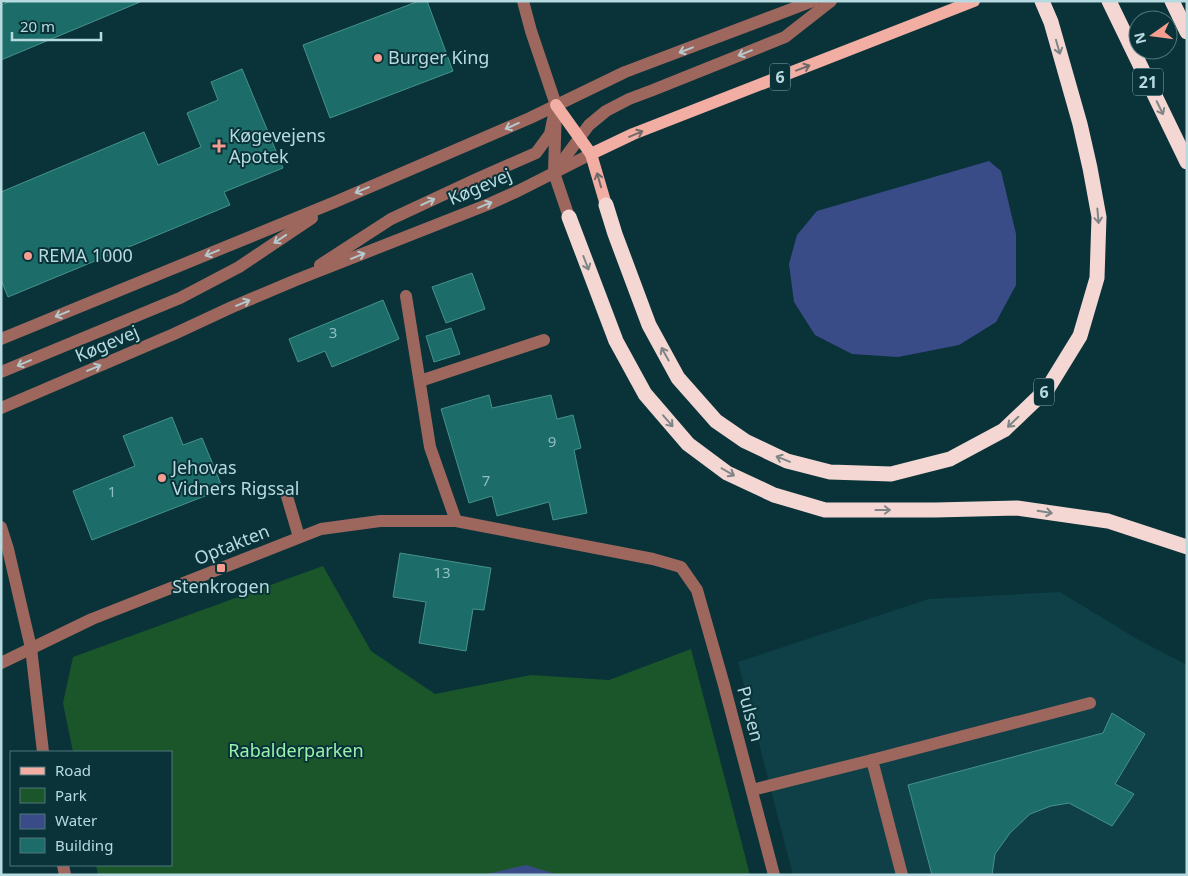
<svg xmlns="http://www.w3.org/2000/svg" width="1188" height="876" viewBox="0 0 1188 876" font-family="'Noto Sans',sans-serif">
  <style>
    .built { fill: #0f4048 }
    .green { fill: #1b562b }
    .water { fill: #3a4c88 }
    .building { fill: #1c6d69; stroke: #46928c }
    .lines { fill: none; stroke-linecap: round; stroke-linejoin: round }
    .minor { stroke: #9e675e; stroke-width: 12 }
    .major { stroke: #f2aea3; stroke-width: 12 }
    .highway { stroke: #f4d7d3; stroke-width: 15 }
    .oneway { stroke: #7e8586 }
    .oneway2 { stroke: #b3c9cc }
    .oneway3 { stroke: #726a69 }
    .poi-dot { fill: #f59d8f; stroke: #093339; stroke-width: 2 }
    .labels { text-anchor: middle; stroke-width: 4; stroke-linejoin: round; paint-order: stroke }
    .number-label { font-size: 15px; fill: #90bfc2 }
    .shield { fill: #093339; stroke: #83a8ae; stroke-width: 1 }
    .shield-label { font-size: 16px; font-weight: bold; fill: #b7dae0 }
    .poi-label { font-size: 18px; fill: #b7dae0; stroke: #093339; text-anchor: start }
    .street-label { font-size: 18px; fill: #b7dae0; stroke: #093339 }
    .park-label { font-size: 18px; fill: #99f3ab; stroke: #093339 }
  </style>
  <rect width="100%" height="100%" fill="#093339"/>
  <!-- built -->
  <path class="built" d="M1060,592l77,47 50,26v210h-394l-55,-213 191,-63z"/>
  <!-- green -->
  <path class="green" d="M323,566l48,85 64,43 96,-19 78,5 82,-31 59,226h-652l-2,-10h75v-113h-98l-10,-49 10,-46z"/>
  <!-- water -->
  <g class="water">
    <path d="M989,161l12,10 15,63v51l-20,37 -37,23 -61,12 -46,-3 -37,-19 -21,-33 -5,-38 8,-29 20,-24z"/>
    <path d="M526,865l33,10h-77z"/>
  </g>
  <!-- building -->
  <g class="building">
    <path d="M11,1h129v1l-139,58v-55z"/>
    <path d="M419,1h8l26,70 -123,47 -27,-73z"/>
    <path d="M242,69l41,99 -59,24 6,13 -222,92 -7,-17v-88l143,-60 14,33 43,-18 -14,-34 31,-13 -7,-18z"/>
    <path d="M472,273l13,36 -39,14 -14,-36z"/>
    <path d="M383,300l16,39 -67,28 -7,-16 -27,11 -9,-23z"/>
    <path d="M451,328l9,26 -26,8 -8,-26z"/>
    <path d="M489,395l3,13 59,-13 6,24 16,-4 8,33 -7,2 13,63 -34,7 -4,-18 -52,14 -5,-20 -23,7 -28,-94z"/>
    <path d="M172,417l11,28 19,-7 21,51 -131,51 -19,-49 62,-25 -12,-30z"/>
    <path d="M400,553l91,15 -7,42 -11,-1 -7,42 -47,-8 7,-41 -33,-5z"/>
    <path d="M1112,713l33,21 -30,50 19,10 -22,32 -43,-23 -18,3 -21,8 -20,19 -15,21 -3,21h-60l-24,-90 195,-52z"/>
  </g>
  <g class="lines">
    <!-- minor -->
    <g class="minor">
      <path d="M523,1l8,30 25,74 -2,68 15,44"/>
      <path d="M555,171l34,-46 17,-14 23,-12 24,-9 132,-53 46,-36"/>
      <path d="M320,265l71,-46 88,-41 57,-25 14,-19 6,-29"/>
      <path d="M406,296l24,151 26,74"/>
      <path d="M1,339l334,-137 195,-84 95,-46 188,-71"/>
      <path d="M1,372l179,-74 59,-31 73,-49"/>
      <path d="M420,381l124,-41"/>
      <path d="M1,408l173,-74 58,-27 64,-27 193,-76 29,-13 73,-37"/>
      <path d="M286,493l13,44"/>
      <path d="M1,527l7,22 23,99 12,104"/>
      <path d="M1,663l91,-44 229,-90 59,-8h76l197,38 28,8 16,23 27,95 50,190"/>
      <path d="M752,790l120,-30"/>
      <path d="M63,865l2,10"/>
      <path d="M902,875l-30,-115 218,-57"/>
    </g>
    <!-- major -->
    <g class="major">
      <path d="M556,105l35,49 15,51"/>
      <path d="M591,154l42,-20 341,-133"/>
    </g>
    <!-- highway -->
    <g class="highway">
      <path d="M1109,1l78,161"/>
      <path d="M1172,1l15,31"/>
      <path d="M606,205l9,29 34,91 29,53 38,43 29,20 42,20 43,11 61,2 59,-15 54,-29 44,-42 32,-52 17,-58 2,-61 -9,-49 -10,-44 -29,-102 -9,-21"/>
      <path d="M569,217l47,124 29,53 43,50 39,29 47,22 51,15h110l82,-2 91,13 79,26"/>
    </g>
  </g>
  <!-- one-way arrows -->
  <defs><path id="oneway-shaft" d="M-6 0H5M1.5-3L5.5 0L1.5 3" fill="none" stroke-width="1.6" stroke-linecap="round" stroke-linejoin="round" transform="scale(1.25)"/></defs>
  <g class="oneway">
    <use href="#oneway-shaft" transform="translate(1058 47) rotate(74)"/>
    <use href="#oneway-shaft" transform="translate(1160 108) rotate(64)"/>
    <use href="#oneway-shaft" transform="translate(1098 216) rotate(85)"/>
    <use href="#oneway-shaft" transform="translate(586 263) rotate(69)"/>
    <use href="#oneway-shaft" transform="translate(665 354) rotate(-119)"/>
    <use href="#oneway-shaft" transform="translate(668 421) rotate(49)"/>
    <use href="#oneway-shaft" transform="translate(1013 422) rotate(136)"/>
    <use href="#oneway-shaft" transform="translate(783 459) rotate(-158)"/>
    <use href="#oneway-shaft" transform="translate(728 472) rotate(30)"/>
    <use href="#oneway-shaft" transform="translate(883 510)"/>
    <use href="#oneway-shaft" transform="translate(1045 512) rotate(9)"/>
  </g>
  <g class="oneway2">
    <use href="#oneway-shaft" transform="translate(686 50) rotate(159)"/>
    <use href="#oneway-shaft" transform="translate(745 53) rotate(158)"/>
    <use href="#oneway-shaft" transform="translate(512 126) rotate(156)"/>
    <use href="#oneway-shaft" transform="translate(362 190) rotate(157)"/>
    <use href="#oneway-shaft" transform="translate(428 202) rotate(-25)"/>
    <use href="#oneway-shaft" transform="translate(485 205) rotate(-22)"/>
    <use href="#oneway-shaft" transform="translate(280 239) rotate(146)"/>
    <use href="#oneway-shaft" transform="translate(212 253) rotate(158)"/>
    <use href="#oneway-shaft" transform="translate(358 256) rotate(-22)"/>
    <use href="#oneway-shaft" transform="translate(243 303) rotate(-23)"/>
    <use href="#oneway-shaft" transform="translate(62 314) rotate(158)"/>
    <use href="#oneway-shaft" transform="translate(24 363) rotate(157)"/>
    <use href="#oneway-shaft" transform="translate(94 368) rotate(-23)"/>
  </g>
  <g class="oneway3">
    <use href="#oneway-shaft" transform="translate(803 68) rotate(-21)"/>
    <use href="#oneway-shaft" transform="translate(636 134) rotate(-23)"/>
    <use href="#oneway-shaft" transform="translate(599 180) rotate(-106)"/>
  </g>
  <!-- markers -->
  <g class="poi-dot">
    <circle cx="378" cy="58" r="5"/>
    <path d="M216.5 138.5h5v5h5v5h-5v5h-5v-5h-5v-5h5z"/>
    <circle cx="28" cy="256" r="5"/>
    <circle cx="162" cy="478" r="5"/>
    <rect x="216" y="563" width="10" height="10" rx="2.5"/>
  </g>
  <g class="labels">
    <!-- number labels -->
    <g class="number-label">
      <text x="333" y="338">3</text>
      <text x="552" y="447">9</text>
      <text x="486" y="486">7</text>
      <text x="112" y="497">1</text>
      <text x="442" y="578">13</text>
    </g>
    <!-- shield labels -->
    <g class="shield">
      <rect x="770" y="63.5" width="20" height="27" rx="4"/>
      <rect x="1133" y="68.5" width="30" height="27" rx="4"/>
      <rect x="1034" y="378.5" width="20" height="27" rx="4"/>
    </g>
    <g class="shield-label">
      <text x="780" y="83">6</text>
      <text x="1148" y="88">21</text>
      <text x="1044" y="398">6</text>
    </g>
    <!-- poi labels -->
    <g class="poi-label">
      <text x="388" y="64">Burger King</text>
      <text x="229" y="142">Køgevejens<tspan x="229" dy="21">Apotek</tspan></text>
      <text x="38" y="262">REMA 1000</text>
      <text x="172" y="474">Jehovas<tspan x="172" dy="21">Vidners Rigssal</tspan></text>
      <text x="221" y="593" text-anchor="middle">Stenkrogen</text>
    </g>
    <!-- street labels -->
    <g class="street-label">
      <text transform="translate(480 187) rotate(-23)" y="6">Køgevej</text>
      <text transform="translate(107 344) rotate(-23)" y="6">Køgevej</text>
      <text transform="translate(232 545) rotate(-22)" y="6">Optakten</text>
      <text transform="translate(750 714) rotate(75)" y="6">Pulsen</text>
    </g>
    <!-- park labels -->
    <g class="park-label">
      <text x="296" y="757">Rabalderparken</text>
    </g>
  </g>
  <!-- border -->
  <rect width="1188" height="876" fill="none" stroke="#b7dae0" stroke-width="5"/>
  <!-- legend -->
  <rect x="10" y="751" width="162" height="115" fill="#093339" stroke="#4f767c"/>
  <rect x="20" y="767" width="25" height="8" fill="#f2aea3" stroke="#4f767c"/>
  <text x="55" y="776" font-size="15" fill="#b7dae0">Road</text>
  <rect x="20" y="788" width="25" height="15" fill="#1b562b" stroke="#4f767c"/>
  <text x="55" y="801" font-size="15" fill="#b7dae0">Park</text>
  <rect x="20" y="814" width="25" height="15" fill="#3a4c88" stroke="#4f767c"/>
  <text x="55" y="826" font-size="15" fill="#b7dae0">Water</text>
  <rect x="20" y="838" width="25" height="15" fill="#1c6d69" stroke="#4f767c"/>
  <text x="55" y="851" font-size="15" fill="#b7dae0">Building</text>
  <!-- north arrow -->
  <g transform="translate(1153 35) rotate(256)"><circle r="24" fill="#093339" stroke="#4f767c"/>
  <path d="M0-4L9 19L0 12L-9 19Z" fill="#f59d8f"/>
  <text y="-8" font-size="14" font-weight="bold" text-anchor="middle" fill="#b7dae0">N</text>
  </g>
  <!-- scale -->
  <path d="M12 32v8h89v-8" fill="none" stroke="#b7dae0" stroke-width="2.5"/>
  <text x="20" y="32" font-size="15" fill="#b7dae0" stroke="#093339" stroke-width="4" paint-order="stroke">20 m</text>
</svg>
